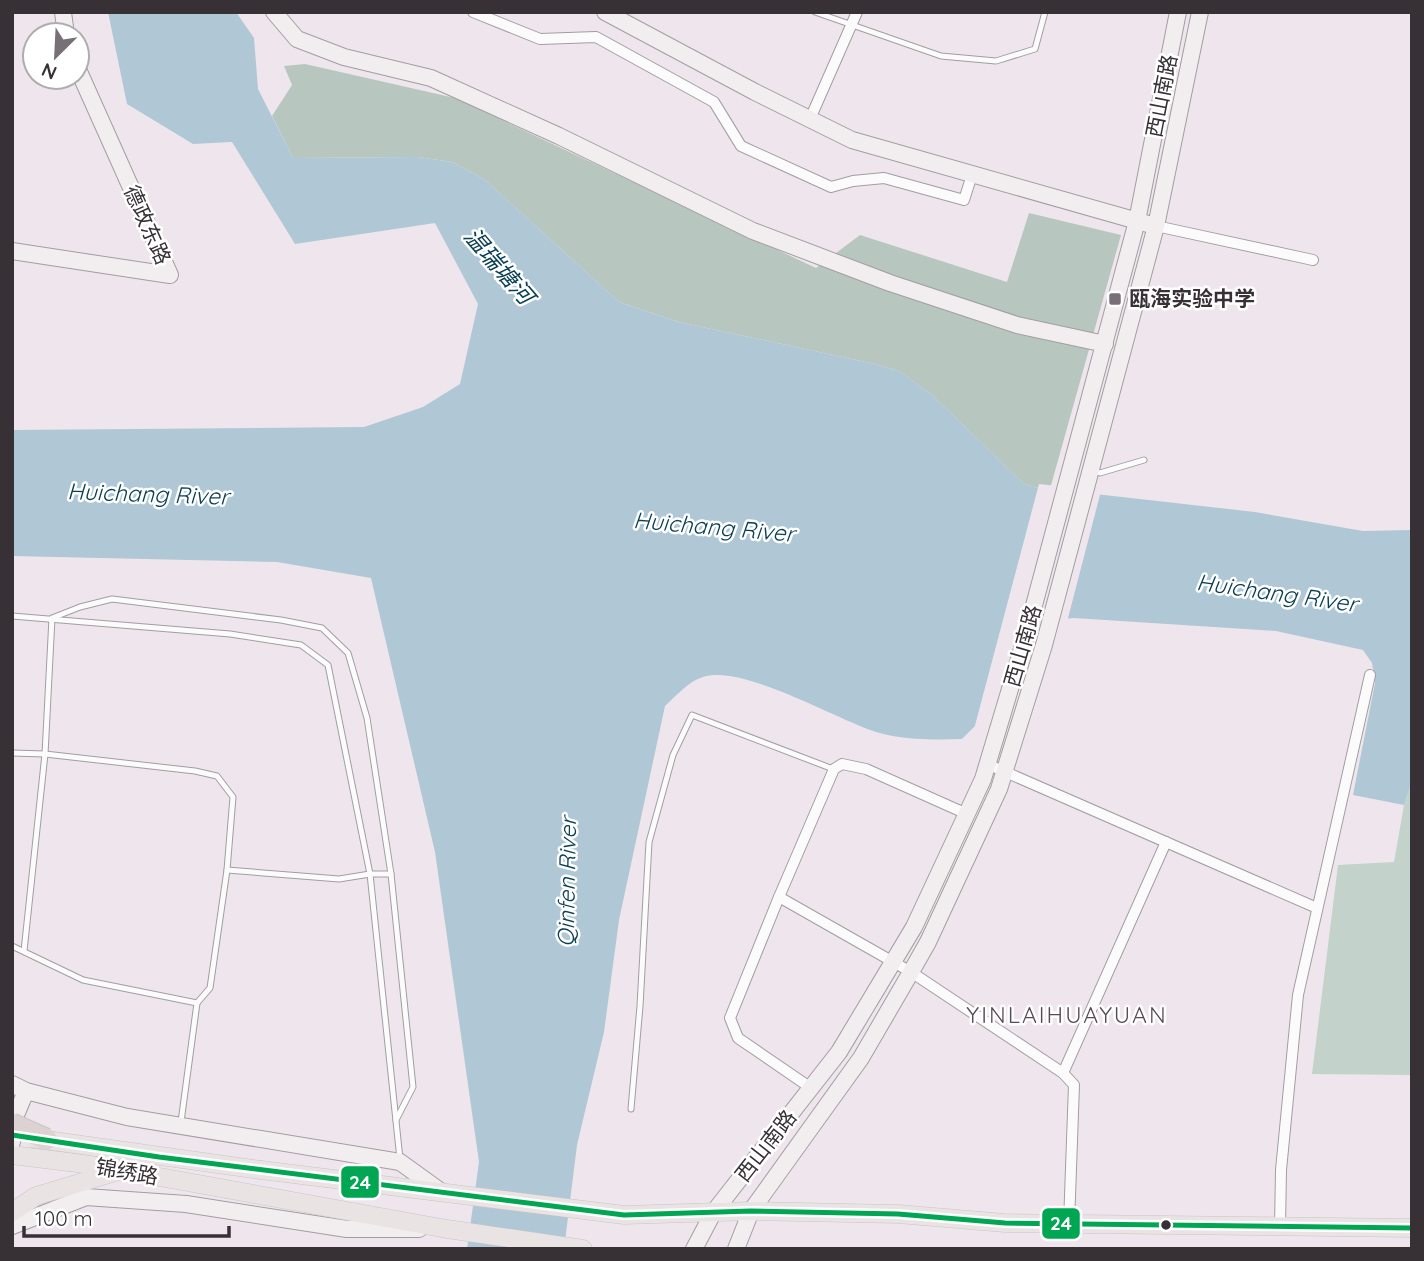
<svg xmlns="http://www.w3.org/2000/svg" width="1424" height="1261" viewBox="0 0 1424 1261" font-family="Quicksand,'Noto Sans SC',sans-serif">
  <style>
    .green { fill: #c3d2ca }
    .forest { fill: #b7c7bf }
    .water { fill: #b0c7d6 }
    .pier { fill: #eee6ec }
    .lines { fill: none; stroke-linecap: round; stroke-linejoin: round }
    .lane-casing { stroke: #a39da2; stroke-width: 7 }
    .street-casing { stroke: #a39da2; stroke-width: 12 }
    .secondary-casing { stroke: #a39da2; stroke-width: 18 }
    .primary-casing { stroke: #c9c5c8; stroke-width: 19 }
    .lane { stroke: #fcfbfc; stroke-width: 5 }
    .street { stroke: #fcfbfc; stroke-width: 10 }
    .secondary { stroke: #f2eeef; stroke-width: 16 }
    .primary { stroke: #e9e3e3; stroke-width: 18 }
    .primary-bridge-casing { stroke: #c9c5c8; stroke-width: 19; stroke-linecap: butt }
    .highway-bridge-casing { stroke: #c9c5c8; stroke-width: 23; stroke-linecap: butt }
    .primary-bridge { stroke: #e9e3e3; stroke-width: 18 }
    .highway-bridge { stroke: #dcd2d2; stroke-width: 21 }
    .bus-1-casing { stroke: #fff; stroke-width: 10 }
    .bus-1 { stroke: #00a651; stroke-width: 5 }
    .poi-dot { fill: #777076; stroke: #fff; stroke-width: 2.5 }
    .bus-dot { fill: #373136; stroke: #fff; stroke-width: 2.5 }
    .labels { text-anchor: middle; stroke-width: 5; stroke-linejoin: round; paint-order: stroke }
    .street-label { font-size: 21px; fill: #373136; stroke: #fff }
    .poi-label { font-size: 21px; font-weight: bold; fill: #373136; stroke: #fff; text-anchor: start }
    .water-label { font-size: 23px; font-style: italic; fill: #0c4053; stroke: #fff }
    .neighbourhood-label { font-size: 23px; letter-spacing: 2px; fill: #574b56; stroke: #fff }
    .line-badge { stroke: #fff; stroke-width: 2.5 }
    .badge-label { font-size: 19px; text-anchor: middle; font-weight: bold; fill: #fff }
  </style>
  <rect width="100%" height="100%" fill="#eee6ec"/>
  <!-- green -->
  <path class="green" d="M1412,781v294l-100,-1 26,-209 56,-3 10,-57z"/>
  <!-- forest -->
  <path class="forest" d="M305,64l150,34 361,170 44,-33 147,47 22,-69 92,22 -71,254 -17,-2 -10,-4 -91,-88 -33,-24 -24,-7 -196,-42 -60,-20 -135,-123 -32,-17 -34,-5 -125,1 -21,-42 20,-31 -8,-19z"/>
  <!-- water -->
  <path class="water" d="M108,12h128l18,26 4,51 35,69 125,-1 34,5 32,17 135,123 60,20 196,42 24,7 33,24 91,88 10,4 222,25 108,19 49,-1v251l-8,24 -51,-10 22,-112 -3,-20 -9,-13 -87,-19 -202,-13 -33,3 -39,33 -23,68 -17,17c-28,1 -59,1 -86,-7 -40,-13 -134,-68 -173,-55 -14,4 -27,19 -38,29l-46,214 -15,112 -27,113 -13,104h-97l12,-87 -44,-310 -64,-274 -94,-16 -265,-6v-126l352,-3 59,-20 37,-23 18,-80 -43,-81 -140,21 -63,-102 -39,2 -66,-40z"/>
  <!-- pier -->
  <path class="pier" d="M1039,484l62,7 -34,131 -25,2 -18,10 -19,22 -8,31 -14,36 -10,10z"/>
  <g class="lines">
    <!-- lane casing -->
    <g class="lane-casing">
      <g id="lane">
        <path d="M815,12l126,44 55,5 39,-12 10,-37"/>
        <path d="M1093,470l7,3 44,-13"/>
        <path d="M12,616l218,18 71,11 27,20 42,209 30,285"/>
        <path d="M12,753l33,1 150,17 22,5 16,21 -6,73 -17,118 -13,15"/>
        <path d="M227,870l112,9 31,-5h21"/>
        <path d="M12,946l71,34 114,23 -16,119"/>
        <path d="M24,951l21,-197 7,-136 28,-11 32,-8 169,21 41,8 26,25 19,65 24,156 22,213 -17,33"/>
        <path d="M631,1109l9,-103 9,-164 24,-87 19,-40 141,54"/>
      </g>
    </g>
    <!-- street casing -->
    <g class="street-casing">
      <g id="street">
        <path d="M473,12l67,27 56,-2 118,65 27,44 90,41 22,-6 31,-3 80,22 8,-25"/>
        <path d="M810,119l47,-107"/>
        <path d="M1156,226l157,34"/>
        <path d="M987,764l330,144"/>
        <path d="M967,814l-101,-45 -24,-5 -8,5 -55,128 132,75 152,101"/>
        <path d="M779,897l-49,121 8,20 73,50"/>
        <path d="M1069,1224l5,-139 -11,-12 103,-231"/>
        <path d="M1280,1227l1,-57 17,-175 72,-320"/>
      </g>
    </g>
    <!-- secondary casing -->
    <g class="secondary-casing">
      <g id="secondary">
        <path d="M63,12l3,23"/>
        <path d="M274,12l23,27 47,18 87,21 128,58 194,95 137,52 127,42 88,19"/>
        <path d="M605,12l150,80 97,48 296,84"/>
        <path d="M12,251l158,24 -93,-208"/>
        <path d="M12,1084l14,7 101,26 273,45 43,31"/>
        <path d="M12,1142l4,-27 10,-24"/>
        <path d="M12,1226l74,-29 100,7 161,25h72"/>
        <path d="M694,1249l19,-36 126,-161 75,-125 69,-148 42,-140 112,-418 41,-209"/>
        <path d="M736,1249l15,-38 110,-153 50,-86 17,-30 71,-153 45,-144 112,-419 44,-214"/>
      </g>
    </g>
    <!-- primary casing -->
    <g class="primary-casing">
      <g id="primary">
        <path d="M12,1155l81,10 354,64 136,20"/>
        <path d="M261,1170l363,45 127,-4 147,3 107,9 407,5"/>
        <path d="M12,1212l24,-16 83,-25"/>
      </g>
    </g>
    <!-- lane -->
    <use href="#lane" class="lane"/>
    <!-- street -->
    <use href="#street" class="street"/>
    <!-- secondary -->
    <use href="#secondary" class="secondary"/>
    <!-- primary -->
    <use href="#primary" class="primary"/>
    <!-- primary-bridge casing -->
    <g class="primary-bridge-casing">
      <path id="primary-bridge" d="M32,1138l229,32"/>
    </g>
    <!-- highway-bridge casing -->
    <g class="highway-bridge-casing">
      <path id="highway-bridge" d="M12,1124l34,15"/>
    </g>
    <!-- primary-bridge -->
    <use href="#primary-bridge" class="primary-bridge"/>
    <!-- highway-bridge -->
    <use href="#highway-bridge" class="highway-bridge"/>
    <!-- bus-1 casing -->
    <g class="bus-1-casing">
      <path id="bus-1" d="M12,1135l147,22 465,58 127,-4 147,3 107,9 407,5"/>
    </g>
    <!-- bus-1 -->
    <use href="#bus-1" class="bus-1"/>
  </g>
  <!-- markers -->
  <rect class="poi-dot" x="1108" y="292" width="14" height="14" rx="3.5"/>
  <circle class="bus-dot" cx="1166" cy="1225" r="6"/>
  <g class="labels">
    <!-- street labels -->
    <g class="street-label">
      <text transform="translate(1162 96) rotate(-79)" y="7">西山南路</text>
      <text transform="translate(147 225) rotate(66)" y="7">德政东路</text>
      <text transform="translate(1023 646) rotate(-74)" y="7">西山南路</text>
      <text transform="translate(766 1146) rotate(-52)" y="7">西山南路</text>
      <text transform="translate(127 1172) rotate(10)" y="7">锦绣路</text>
    </g>
    <!-- poi labels -->
    <g class="poi-label">
      <text x="1129" y="306">瓯海实验中学</text>
    </g>
    <!-- water labels -->
    <g class="water-label">
      <text transform="translate(499 266) rotate(49)" y="8">温瑞塘河</text>
      <text transform="translate(148 494) rotate(2)" y="8">Huichang River</text>
      <text transform="translate(714 527) rotate(5)" y="8">Huichang River</text>
      <text transform="translate(1277 593) rotate(8)" y="8">Huichang River</text>
      <text transform="translate(567 882) rotate(-89)" y="8">Qinfen River</text>
    </g>
    <!-- neighbourhood labels -->
    <g class="neighbourhood-label">
      <text x="1067" y="1023">YINLAIHUAYUAN</text>
    </g>
  </g>
  <g class="line-badge">
    <rect x="340" y="1165" width="40" height="34" rx="7" fill="#00a651"/>
    <rect x="1041" y="1207" width="40" height="33" rx="7" fill="#00a651"/>
  </g>
  <g class="badge-label">
    <text x="360" y="1189">24</text>
    <text x="1061" y="1230">24</text>
  </g>
  <!-- border -->
  <rect width="1424" height="1261" fill="none" stroke="#373136" stroke-width="28"/>
  <!-- north arrow -->
  <g transform="translate(56 56) rotate(204)"><circle r="33" fill="#ffffff" stroke="#afadaf" stroke-width="2"/>
  <path d="M0-5L12 26L0 18L-12 26Z" fill="#777076"/>
  <text y="-10" font-size="19" font-weight="bold" text-anchor="middle" fill="#373136">N</text>
  </g>
  <!-- scale -->
  <path d="M24 1226v10h205v-10" fill="none" stroke="#373136" stroke-width="3.5"/>
  <text x="35" y="1226" font-size="21" fill="#373136" stroke="#ffffff" stroke-width="5" paint-order="stroke">100 m</text>
</svg>
